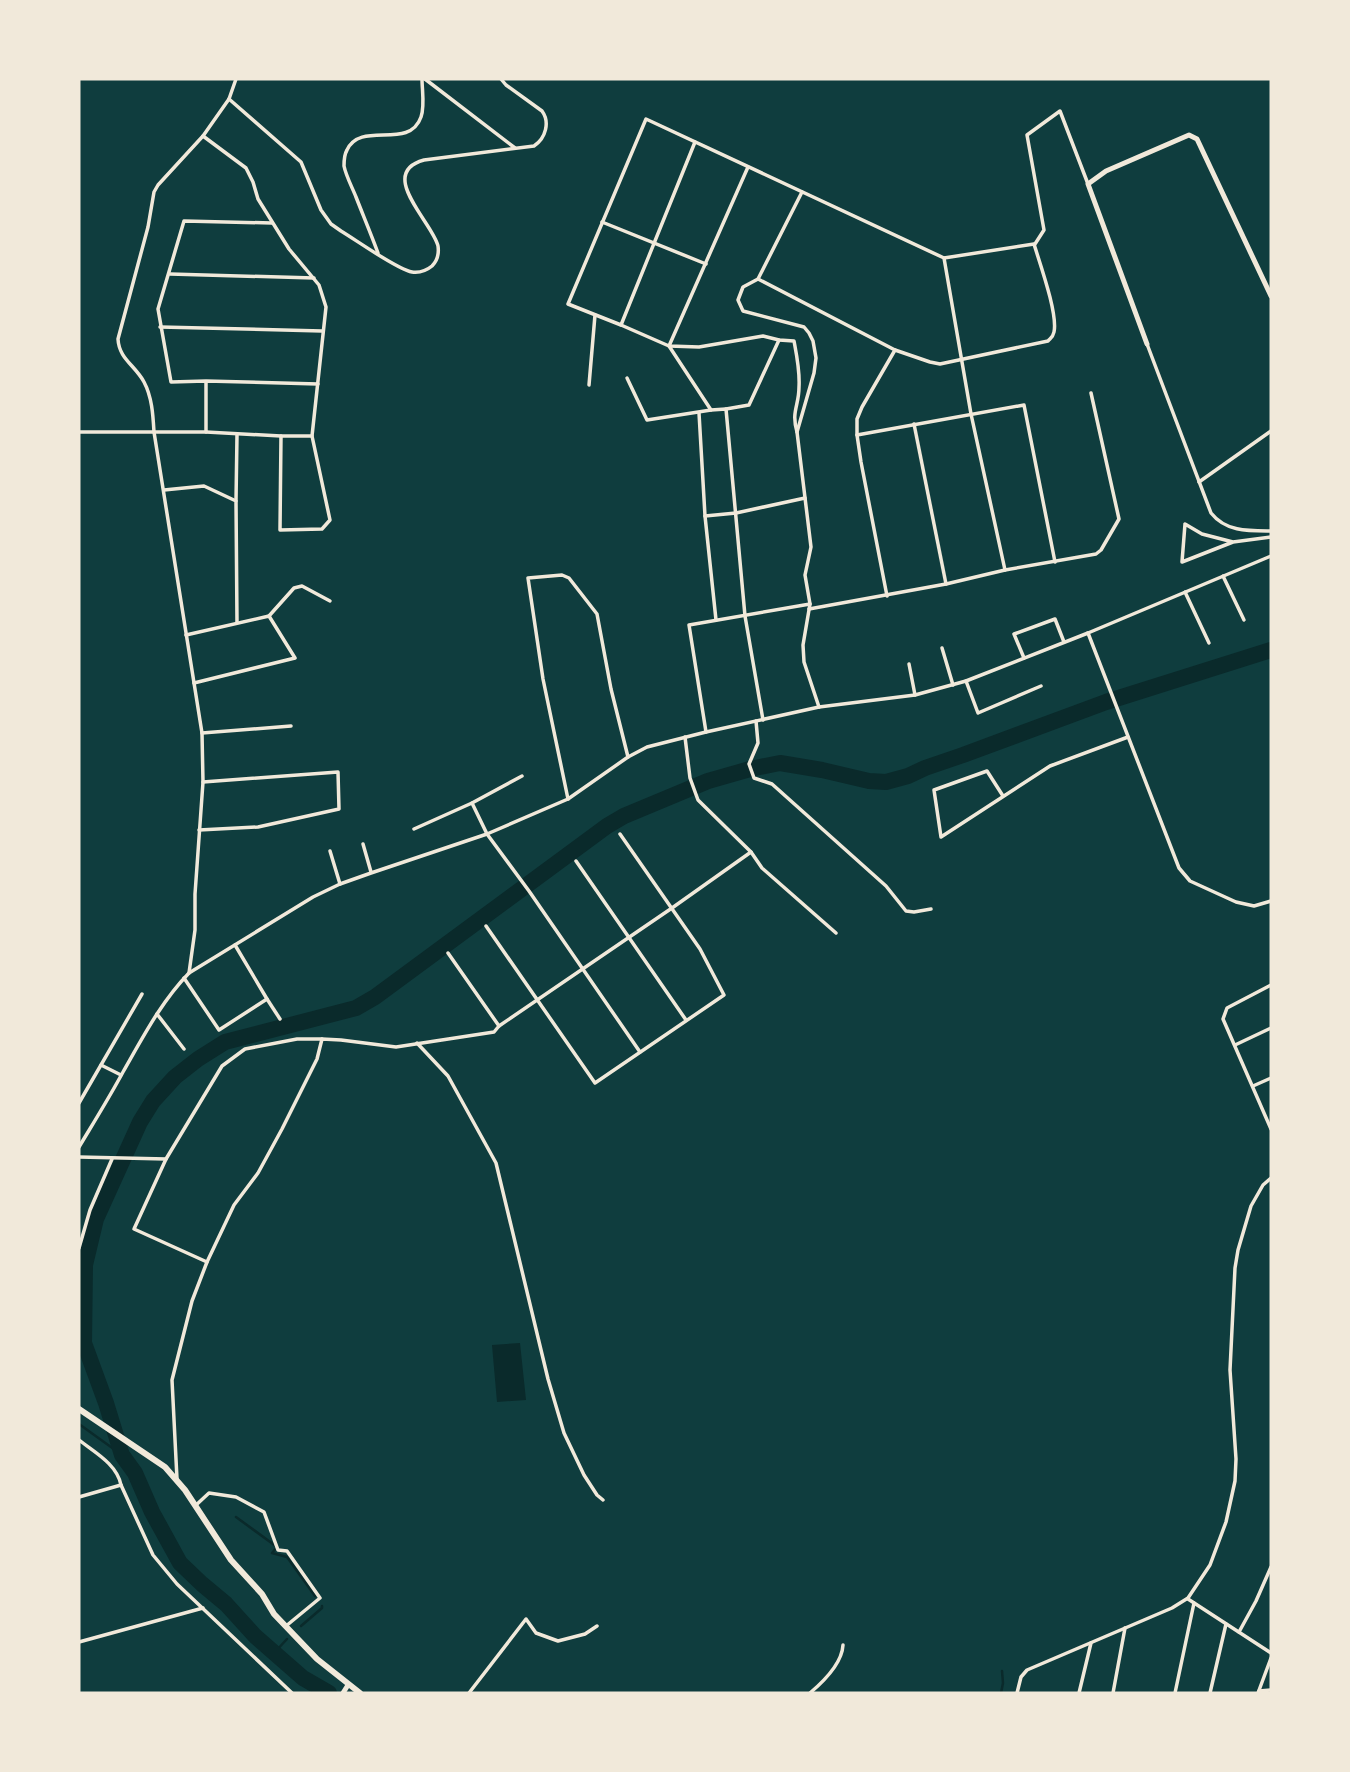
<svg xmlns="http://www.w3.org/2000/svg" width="1350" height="1772" viewBox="0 0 1350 1772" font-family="Inter,sans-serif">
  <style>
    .water { fill: #0a2a2b }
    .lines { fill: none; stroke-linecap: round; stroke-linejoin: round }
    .stream { stroke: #0a2a2b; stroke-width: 2.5 }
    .river { stroke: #0a2a2b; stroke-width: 16 }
    .minor { stroke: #f1e9da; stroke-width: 3.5 }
    .tertiary { stroke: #f1e9da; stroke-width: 5 }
    .primary { stroke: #f1e9da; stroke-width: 6 }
  </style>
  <rect width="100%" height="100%" fill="#0f3d3e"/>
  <!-- water -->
  <path class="water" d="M520,1343l6,57 -29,2 -5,-57z"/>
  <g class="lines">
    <!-- stream -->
    <g class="stream">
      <path d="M79,1424l43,31"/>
      <path d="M236,1517l41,30 -5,6 15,4 28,39"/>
      <path d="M301,1626l21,-18v-2"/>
      <path d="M275,1652l12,-13"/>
      <path d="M1001,1693l2,-10 -1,-12"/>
    </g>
    <!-- river -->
    <path class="river" d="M329,1693l-26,-15 -48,-42 -29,-32 -24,-20 -22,-21 -28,-51 -17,-39 -13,-18 -16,-52 -22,-60 1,-78 11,-46 44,-97 13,-21 22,-24 23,-18 27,-17 131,-34 19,-11 232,-171 17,-10 84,-35 42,-12 30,-6 42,7 47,11 17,1 22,-6 17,-8 38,-13 143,-53 165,-52"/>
    <!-- minor -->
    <g class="minor">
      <path d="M425,79l90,69"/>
      <path d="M229,99l72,63 20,48 10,14 10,7c15,9 57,39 71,41 8,1 14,-1 20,-6 5,-5 7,-13 6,-20 -5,-23 -62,-73 -14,-86l110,-14c12,-8 16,-24 8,-35l-36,-26 -5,-6"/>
      <path d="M203,136l43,32 7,14 5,17 31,50 30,36 7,22 -14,129 18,84 -8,9 -42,1 1,-94"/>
      <path d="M748,167l-79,179 30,1 64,-11 16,4 15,1c3,16 6,30 5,46 0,19 -8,24 -2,45"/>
      <path d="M802,192l-44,87 -15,8 -5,13 5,11 61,16 5,6 4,8 3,17 -2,15 -17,59 14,115 -6,28 5,29 -7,41 1,17 15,45"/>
      <path d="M602,222l104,42"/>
      <path d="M272,223l-88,-2 -26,88 13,73 35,-1 112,3"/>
      <path d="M1035,244l9,-14 -17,-95 33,-24 28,73"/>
      <path d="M378,253c-7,-19 -15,-38 -22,-56 -4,-10 -10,-21 -12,-31 0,-6 0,-11 3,-16 14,-30 62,1 74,-33 4,-11 1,-27 1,-38"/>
      <path d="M170,274l144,4"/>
      <path d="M758,279l137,71 -33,57 -5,12v16l4,27 26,134"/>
      <path d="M621,325l74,-183"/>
      <path d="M160,327l162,4"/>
      <path d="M1147,344l64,169c15,19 38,18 60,18"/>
      <path d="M895,350l35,12 10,2 108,-23c4,-4 5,-4 6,-9 4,-18 -14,-68 -20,-88l-90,14"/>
      <path d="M627,378l20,42 64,-10"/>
      <path d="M589,385l6,-70"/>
      <path d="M726,409l23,-4 30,-65"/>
      <path d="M699,413l6,103 11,104"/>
      <path d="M914,424l32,160"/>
      <path d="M79,432h127l75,4h31"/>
      <path d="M206,432v-50"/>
      <path d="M857,435l167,-30 31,157"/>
      <path d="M1199,482l72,-51"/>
      <path d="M164,490l40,-4 32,15 1,121"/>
      <path d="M236,501l1,-66"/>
      <path d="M705,516l31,-3 69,-15"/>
      <path d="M1233,542l-31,-8 -17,-10 -3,38 51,-20 38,-5"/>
      <path d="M1223,576l21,44"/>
      <path d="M1185,592l24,51"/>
      <path d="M809,609l137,-25 59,-14 91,-16 5,-4 18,-31 -28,-126"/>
      <path d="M269,616l25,-28 8,-2 28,15"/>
      <path d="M1088,633l91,235 11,13 46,21 18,4 17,-5"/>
      <path d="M186,635l83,-19 26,42 -101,25"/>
      <path d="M942,648l11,37"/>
      <path d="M1024,658l-10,-24 41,-15 9,23"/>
      <path d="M909,664l6,31"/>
      <path d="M966,681l12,32 63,-27"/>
      <path d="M763,720l-18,-104 -19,-207 -15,1 -42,-64 -48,-21 -53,-21 78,-185 298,139 27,156 34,156"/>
      <path d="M756,721l2,22 -9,21 5,14 18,6 114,102 20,25 8,1 17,-3"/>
      <path d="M706,732l-17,-107 121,-21"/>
      <path d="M202,733l89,-7"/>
      <path d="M1003,796l-16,-25 -53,19 7,47 109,-71 78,-29"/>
      <path d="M568,799l-25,-120 -15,-101 34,-3 7,3 28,36 14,75 17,68"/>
      <path d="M472,803l15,31 42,57 111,161"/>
      <path d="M414,829l58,-26 50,-27"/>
      <path d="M199,830l59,-3 81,-18 -1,-37 -135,10"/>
      <path d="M363,844l8,28"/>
      <path d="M330,851l10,33"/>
      <path d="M751,852l11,16 74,65"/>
      <path d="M576,861l110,159"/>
      <path d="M486,926l109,157 129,-88 -24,-46 -80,-115"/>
      <path d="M448,953l51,73"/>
      <path d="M189,973l6,-43v-36l8,-112 -1,-49 -48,-301c-1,-17 -2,-35 -10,-50 -9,-17 -25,-23 -26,-43l30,-112 6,-35 4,-7 45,-49 26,-37 7,-20"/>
      <path d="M184,978l35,52 48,-31 -32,-54"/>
      <path d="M1271,985l-44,23 -4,11 48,110"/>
      <path d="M267,999l13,20"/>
      <path d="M157,1014l27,35"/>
      <path d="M417,1043l31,33 48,87 52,216 16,54 20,42 13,20 6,5"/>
      <path d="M1235,1045l36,-17"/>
      <path d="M101,1065l20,10"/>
      <path d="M1253,1086l18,-8"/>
      <path d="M79,1103l63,-109"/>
      <path d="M79,1147c15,-25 30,-49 44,-75 20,-35 38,-70 66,-99l124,-76 27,-13 31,-11 116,-39 81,-35 60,-42 19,-10 59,-15 113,-25 96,-12 51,-14 122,-48 183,-77"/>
      <path d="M79,1157l87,2 -32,70 73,33"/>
      <path d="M166,1159l56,-93 23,-17 52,-10h25"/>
      <path d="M79,1248l11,-38 22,-51"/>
      <path d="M79,1440c15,12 38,24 42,45l32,70 24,29 115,109"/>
      <path d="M177,1479l-5,-99 20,-79 15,-39 27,-57 24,-32 24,-44 35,-70 5,-20 19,1 55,7 98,-15 5,-6 173,-118 79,-56 -53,-52 -8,-22 -5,-41"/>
      <path d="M79,1497l42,-12"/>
      <path d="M195,1506l14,-13 27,4 28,15 14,38 9,1 33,47 -34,28"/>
      <path d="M1188,1599l83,54"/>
      <path d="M1239,1632l17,-31 15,-34"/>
      <path d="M79,1642l124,-34"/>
      <path d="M1259,1691l12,-1"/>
      <path d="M469,1693l57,-74 10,14 22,8 27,-7 12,-8"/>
      <path d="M810,1693c13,-11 32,-29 33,-48"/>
      <path d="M1017,1693l4,-16 6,-7 145,-62 16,-10 22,-33 16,-43 9,-41 1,-22 -6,-89 5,-102 3,-18 13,-44 12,-21 8,-7"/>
      <path d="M1079,1693l12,-50"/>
      <path d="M1113,1693l12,-65"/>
      <path d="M1175,1693l19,-90"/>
      <path d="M1210,1693l16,-69"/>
      <path d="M1258,1693l13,-35"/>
    </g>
    <!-- tertiary -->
    <g class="tertiary">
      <path d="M1147,344l-59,-160 18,-13 83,-36 8,4 74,157"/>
      <path d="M343,1693l5,-8"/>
    </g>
    <!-- primary -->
    <path class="primary" d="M79,1409l86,58 20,23 46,70 31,34 12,20 43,45 43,34"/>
  </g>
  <!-- border -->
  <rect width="1350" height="1772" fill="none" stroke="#f1e9da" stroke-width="161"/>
</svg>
